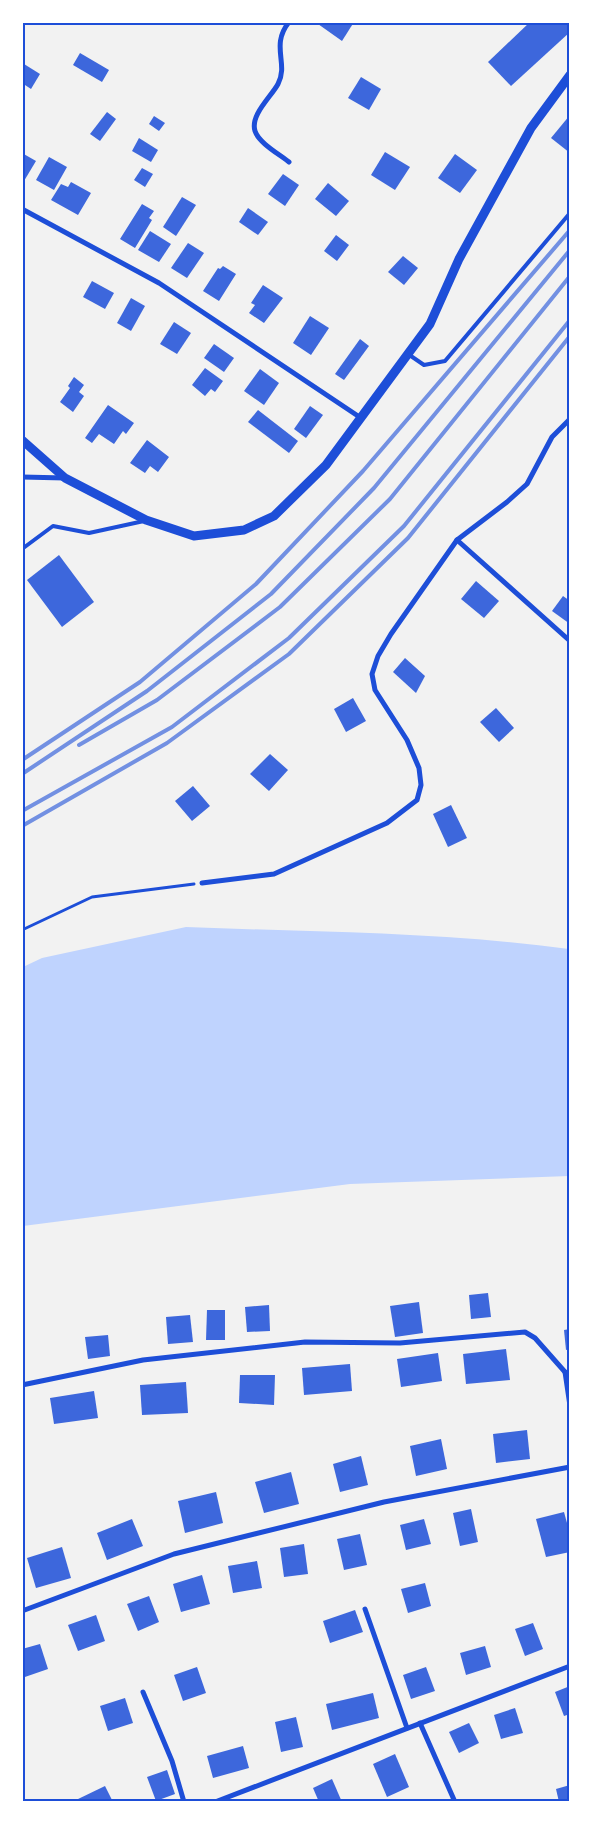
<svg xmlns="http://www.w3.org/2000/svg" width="592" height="1824" viewBox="0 0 592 1824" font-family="Lora,serif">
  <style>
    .water { fill: #bfd3fe }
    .building { fill: #3d67dc }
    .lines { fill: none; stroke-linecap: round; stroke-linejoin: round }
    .path { stroke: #1d4ed8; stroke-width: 3 }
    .service { stroke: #1d4ed8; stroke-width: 4 }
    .minor { stroke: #1d4ed8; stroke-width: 5 }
    .tertiary { stroke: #1d4ed8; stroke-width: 9 }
    .rail { stroke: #7290e2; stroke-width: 4 }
    .neatline { fill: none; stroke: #1d4ed8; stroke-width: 2 }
  </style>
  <rect width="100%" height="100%" fill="#f2f2f2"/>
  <!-- water -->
  <path class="water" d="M186,927c126,5 259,5 383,22v227l-219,8 -327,42v-259l19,-9z"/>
  <!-- building -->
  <g class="building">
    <path d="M319,22h35l-12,19 -24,-17z"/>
    <path d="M530,22h40v10l-59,54 -23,-24z"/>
    <path d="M80,53l29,17 -7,12 -29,-17z"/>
    <path d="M24,64l16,10 -9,15 -9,-6z"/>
    <path d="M361,77l20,12 -12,21 -21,-12z"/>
    <path d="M107,112l9,7 -16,22 -10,-7z"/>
    <path d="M570,115v38l-19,-15z"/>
    <path d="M154,116l11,7 -6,8 -10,-7z"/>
    <path d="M139,138l19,12 -7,12 -19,-11z"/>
    <path d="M385,152l25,15 -15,23 -24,-15z"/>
    <path d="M22,153l14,8 -12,20 -2,-1z"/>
    <path d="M455,154l22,16 -17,23 -22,-15z"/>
    <path d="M49,157l18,10 -13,23 -18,-10z"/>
    <path d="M142,168l11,6 -8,13 -11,-7z"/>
    <path d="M283,174l16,11 -14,21 -17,-12z"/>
    <path d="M71,182l20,11 -13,22 -27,-15 10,-16 7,3z"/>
    <path d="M328,183l21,18 -13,15 -21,-17z"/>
    <path d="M182,197l14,8 -20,31 -13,-9z"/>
    <path d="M142,204l12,7 -5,7 3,2 -17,28 -15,-9z"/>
    <path d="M248,208l20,14 -10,13 -19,-13z"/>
    <path d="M150,231l21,13 -12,18 -21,-12z"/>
    <path d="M336,235l13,10 -12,16 -13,-10z"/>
    <path d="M188,243l16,10 -17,25 -16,-10z"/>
    <path d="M403,256l15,12 -14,17 -16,-13z"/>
    <path d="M223,266l13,8 -17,27 -16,-10 15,-23 2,1z"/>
    <path d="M92,281l22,12 -9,16 -22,-12z"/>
    <path d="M263,285l20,13 -19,25 -15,-10 6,-8 -4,-2z"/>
    <path d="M131,298l14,8 -14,25 -14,-8z"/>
    <path d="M310,316l19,12 -18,27 -18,-12z"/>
    <path d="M174,322l17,11 -14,21 -17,-10z"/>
    <path d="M360,339l9,7 -25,34 -9,-6z"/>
    <path d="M214,344l20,14 -10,14 -20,-14z"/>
    <path d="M205,368l18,13 -8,11 -4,-3 -6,7 -13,-11z"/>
    <path d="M260,369l19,14 -15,22 -20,-14z"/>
    <path d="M74,377l10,8 -5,7 5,4 -11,16 -13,-10 10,-14 -2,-2z"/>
    <path d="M108,405l26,18 -8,11 -3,-3 -9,13 -15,-10 -7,9 -7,-5z"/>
    <path d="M310,406l13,9 -17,23 -12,-9z"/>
    <path d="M258,410l40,31 -9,12 -41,-31z"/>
    <path d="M147,440l22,17 -11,15 -8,-6 -5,7 -15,-10z"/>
    <path d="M59,555l35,47 -32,25 -35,-47z"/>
    <path d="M476,581l23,20 -15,17 -23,-19z"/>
    <path d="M563,596l7,5v23l-18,-13z"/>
    <path d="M405,658l20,18 -9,17 -23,-21z"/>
    <path d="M353,698l13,23 -20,11 -12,-23z"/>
    <path d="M496,708l18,20 -15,14 -19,-20z"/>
    <path d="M270,754l18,16 -19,21 -19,-17z"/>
    <path d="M193,786l17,20 -18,15 -17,-20z"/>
    <path d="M451,805l16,33 -19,9 -15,-33z"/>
    <path d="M488,1293l3,24 -20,2 -2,-24z"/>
    <path d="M419,1302l4,31 -28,4 -5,-31z"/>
    <path d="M269,1305l1,26 -23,1 -2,-25z"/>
    <path d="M207,1310h18v30h-19z"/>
    <path d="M190,1315l3,27 -25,2 -2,-27z"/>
    <path d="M570,1329v20l-4,1 -2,-20z"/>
    <path d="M108,1335l2,21 -22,3 -3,-22z"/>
    <path d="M506,1349l4,31 -44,4 -3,-30z"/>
    <path d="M438,1353l4,28 -41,6 -4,-28z"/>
    <path d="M350,1364l2,27 -48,4 -2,-27z"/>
    <path d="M240,1375h35l-1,30 -35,-2z"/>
    <path d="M186,1382l2,31 -46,2 -2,-30z"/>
    <path d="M94,1391l4,27 -44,6 -4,-26z"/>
    <path d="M527,1430l3,29 -34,4 -3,-29z"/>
    <path d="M441,1439l6,30 -31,7 -6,-30z"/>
    <path d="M361,1456l7,29 -28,7 -7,-28z"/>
    <path d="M291,1472l8,32 -35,9 -9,-31z"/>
    <path d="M216,1492l7,31 -38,10 -7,-32z"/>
    <path d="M471,1509l7,33 -18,4 -7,-33z"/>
    <path d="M564,1512l6,22v18l-24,5 -10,-38z"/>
    <path d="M132,1519l11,27 -36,14 -10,-27z"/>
    <path d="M424,1519l7,25 -25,6 -6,-25z"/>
    <path d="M360,1534l7,31 -23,5 -7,-31z"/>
    <path d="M304,1544l4,30 -24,3 -4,-29z"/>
    <path d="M62,1547l9,31 -35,10 -9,-30z"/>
    <path d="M257,1561l5,27 -29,5 -5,-27z"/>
    <path d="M202,1575l8,29 -29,8 -8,-28z"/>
    <path d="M425,1583l6,23 -23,7 -7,-24z"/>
    <path d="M149,1596l10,26 -21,9 -11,-27z"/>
    <path d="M355,1610l8,22 -33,11 -7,-22z"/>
    <path d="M96,1615l9,26 -27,10 -10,-26z"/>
    <path d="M533,1623l10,26 -18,7 -10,-27z"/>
    <path d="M40,1644l8,25 -26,9v-29z"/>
    <path d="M485,1646l6,21 -25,8 -6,-22z"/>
    <path d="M197,1667l9,26 -23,8 -9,-26z"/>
    <path d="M426,1667l9,24 -24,8 -8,-24z"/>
    <path d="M570,1686v28l-6,2 -9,-24z"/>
    <path d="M373,1693l6,25 -47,12 -6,-26z"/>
    <path d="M125,1698l8,25 -25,8 -8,-25z"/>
    <path d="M515,1708l8,25 -22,6 -7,-24z"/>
    <path d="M296,1717l7,30 -22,5 -6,-30z"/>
    <path d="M469,1723l10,20 -20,10 -10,-21z"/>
    <path d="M243,1746l6,22 -36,10 -6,-22z"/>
    <path d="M395,1754l14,33 -22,10 -14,-33z"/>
    <path d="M167,1770l8,24 -19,7 -9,-24z"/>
    <path d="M332,1779l10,23h-23l-6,-14z"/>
    <path d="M570,1785v17h-11l-3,-13z"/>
    <path d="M105,1786l8,16h-36l-1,-2z"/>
  </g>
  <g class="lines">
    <!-- path -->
    <path class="path" d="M22,930l70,-33 102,-13"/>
    <!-- service -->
    <g class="service">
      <path d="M408,354l16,11 21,-4 125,-148"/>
      <path d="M22,549l31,-23 36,7 55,-12"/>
    </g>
    <!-- minor -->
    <g class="minor">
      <path d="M289,162c-10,-8 -30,-19 -34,-31 -5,-16 16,-34 23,-47 11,-21 -8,-38 11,-62"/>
      <path d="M22,209l137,74 202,135"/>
      <path d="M22,477l43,1"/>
      <path d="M457,540l113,101"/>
      <path d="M202,883l72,-9 113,-51 30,-23 4,-15 -2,-17 -12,-28 -32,-50 -3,-16 6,-18 13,-22 66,-94 50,-38 20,-18 25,-47 18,-18"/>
      <path d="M565,1372l5,34"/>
      <path d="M22,1385l121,-25 162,-18 95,1 125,-11 10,6 30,34"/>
      <path d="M365,1609l42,119"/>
      <path d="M22,1611l152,-57 210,-52 186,-35"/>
      <path d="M143,1692l29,69 12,41"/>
      <path d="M420,1723l35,79"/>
      <path d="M215,1802l355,-136"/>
    </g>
    <!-- tertiary -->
    <path class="tertiary" d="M22,440l43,38 81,42 48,16 50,-6 30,-14 52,-51 104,-141 29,-65 72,-131 39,-53"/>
    <!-- rail -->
    <g class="rail">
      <path d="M79,745l78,-45 123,-93 110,-108 180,-223"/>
      <path d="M22,760l118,-78 116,-98 107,-113 207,-241"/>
      <path d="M22,774l125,-83 124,-97 103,-106 196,-238"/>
      <path d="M22,811l150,-84 117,-89 115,-112 166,-206"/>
      <path d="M22,826l145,-83 122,-89 119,-116 162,-202"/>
    </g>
  </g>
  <!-- border -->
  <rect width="592" height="1824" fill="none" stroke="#ffffff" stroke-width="48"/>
  <rect x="24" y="24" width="544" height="1776" class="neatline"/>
</svg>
